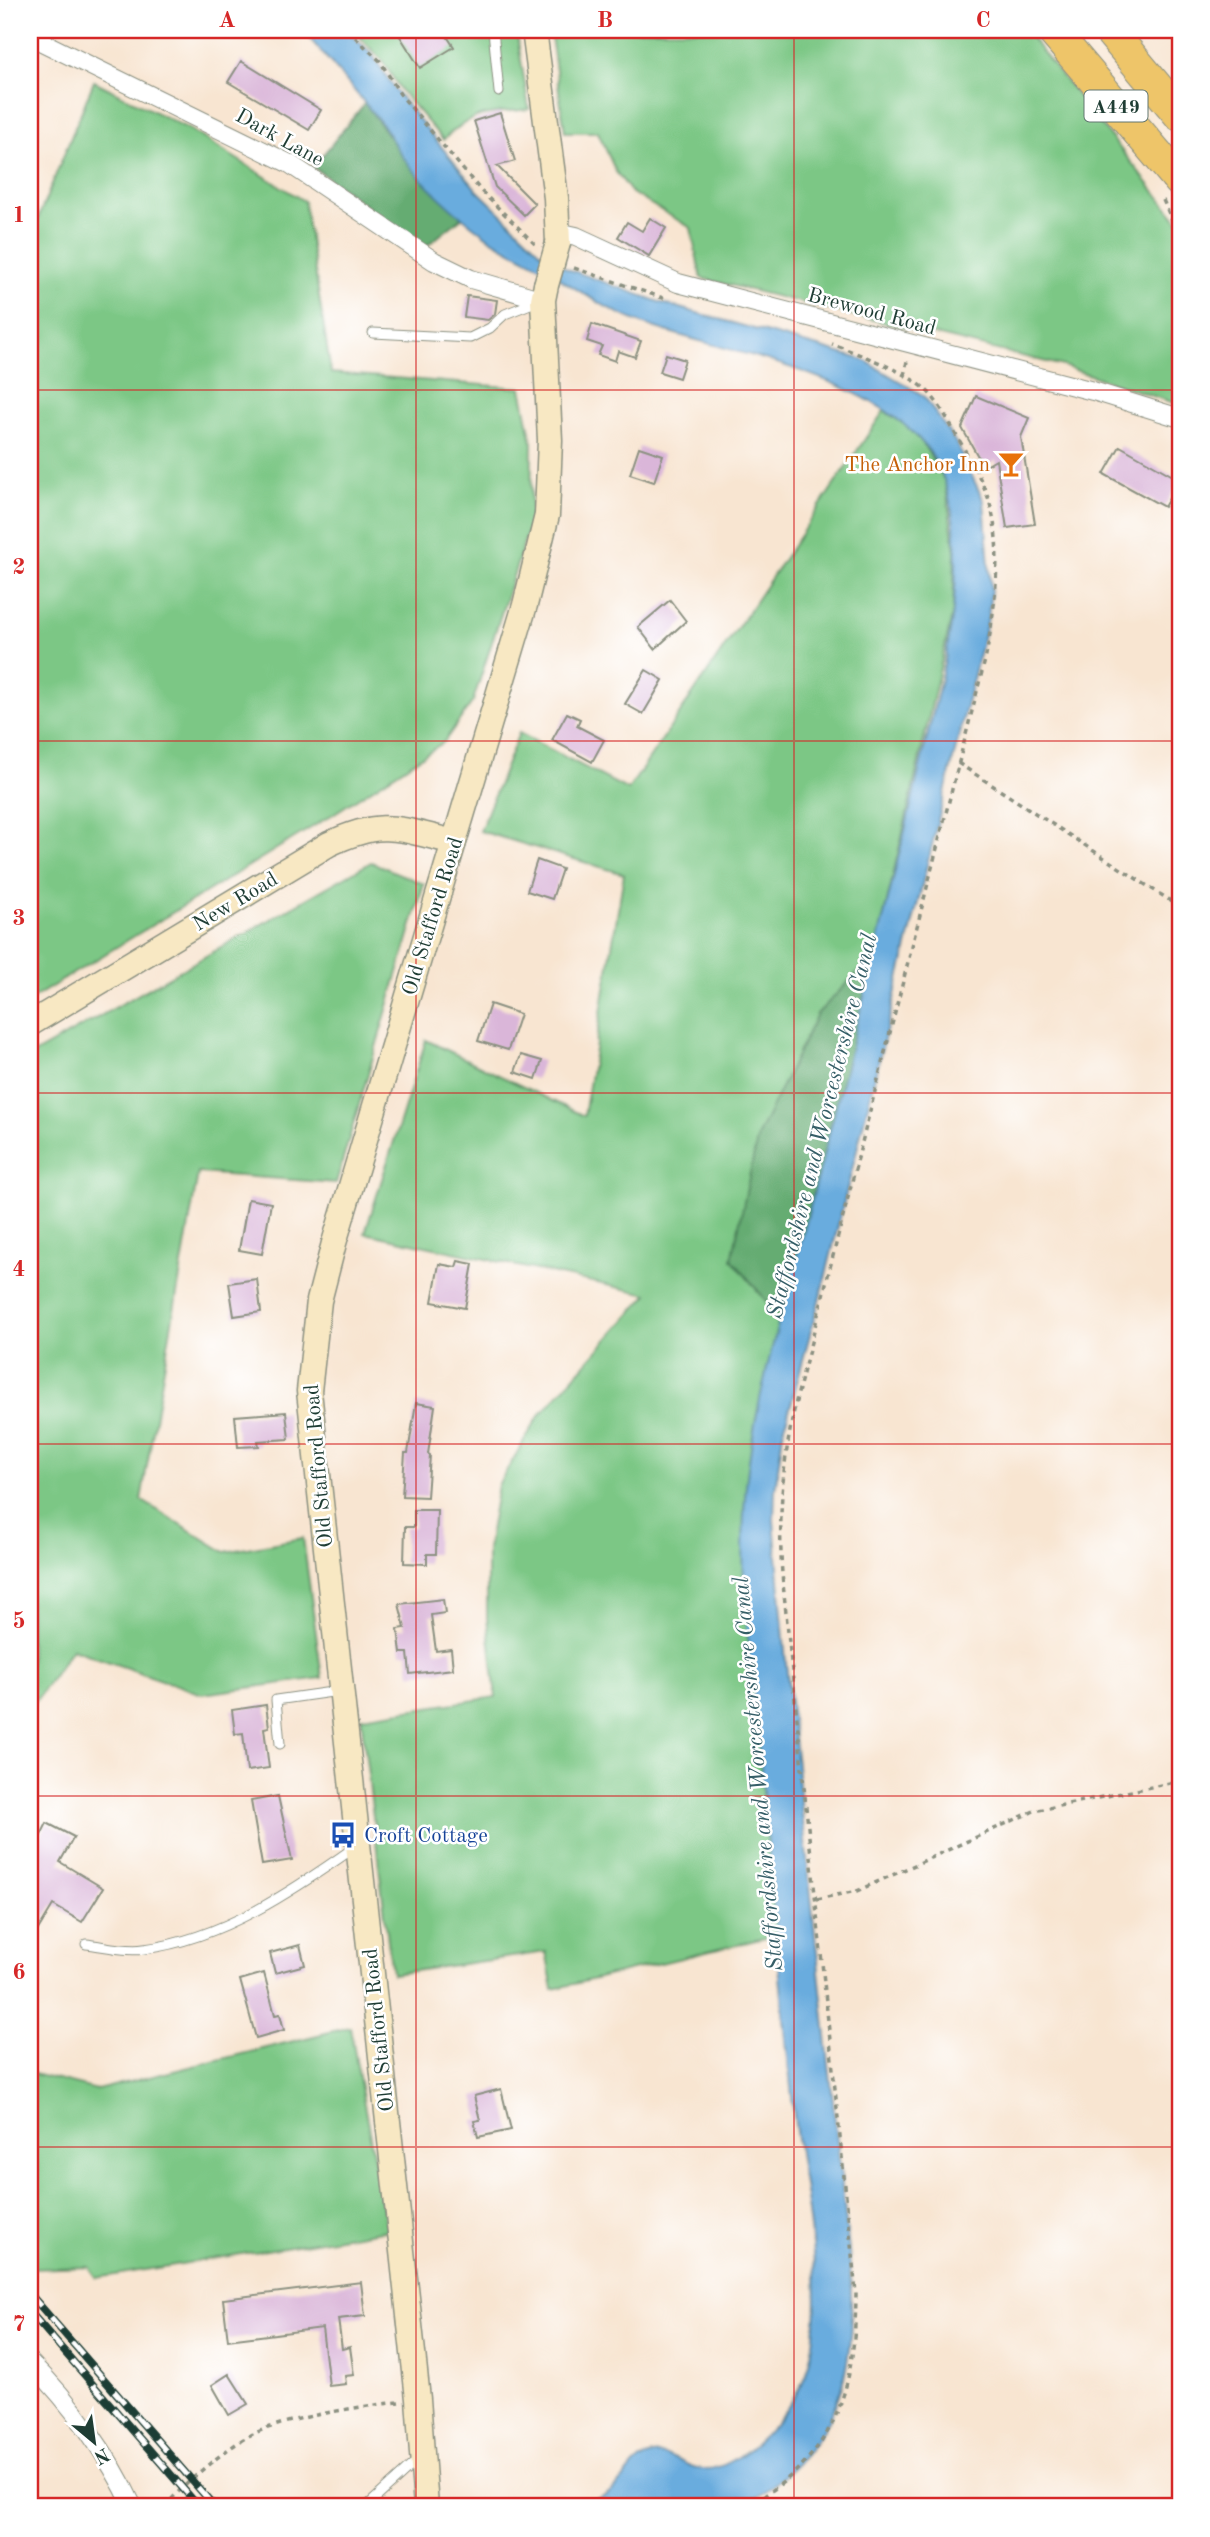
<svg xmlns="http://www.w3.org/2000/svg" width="1210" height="2537" viewBox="0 0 1210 2537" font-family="'Old Standard TT',serif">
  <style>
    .green { fill: #7cc785; stroke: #4e825c; stroke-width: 2 }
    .forest { fill: #65ac72; stroke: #427453; stroke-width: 2 }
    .water { fill: #69acde; stroke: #447489; stroke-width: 2 }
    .building { fill: #dab6d9 }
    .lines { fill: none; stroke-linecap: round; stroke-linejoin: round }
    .lane-casing { stroke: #8c9182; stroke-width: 11 }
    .street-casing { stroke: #8c9182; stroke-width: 20 }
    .secondary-casing { stroke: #8c9182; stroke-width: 27 }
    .highway-casing { stroke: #8c9182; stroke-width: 34 }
    .path { stroke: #8c9182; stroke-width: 3.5; stroke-dasharray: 5 5; stroke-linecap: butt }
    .lane { stroke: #fff; stroke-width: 9 }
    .street { stroke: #fff; stroke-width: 18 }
    .secondary { stroke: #f8e8c3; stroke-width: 24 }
    .highway { stroke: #eec569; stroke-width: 32 }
    .rail-casing { stroke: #1f3d34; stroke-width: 8 }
    .rail { stroke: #fff; stroke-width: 5; stroke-dasharray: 16; stroke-linecap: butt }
    .secondary-bridge-casing { stroke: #8c9182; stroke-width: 27; stroke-linecap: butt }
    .secondary-bridge { stroke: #f8e8c3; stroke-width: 24 }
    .grid { fill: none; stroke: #d62828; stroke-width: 2; stroke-opacity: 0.55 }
    .labels { text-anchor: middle; stroke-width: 5; stroke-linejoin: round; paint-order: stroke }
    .shield { fill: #fff; stroke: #627771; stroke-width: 2 }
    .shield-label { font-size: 19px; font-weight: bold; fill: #1f3d34 }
    .street-label { font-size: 21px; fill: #1f3d34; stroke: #fff }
    .food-label { font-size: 21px; fill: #c56008; stroke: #fff; text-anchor: end }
    .transit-label { font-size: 21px; fill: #164399; stroke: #fff; text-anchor: start }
    .water-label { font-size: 23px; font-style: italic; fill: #355e67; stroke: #fff }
    .neatline { fill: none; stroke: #d62828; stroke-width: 2.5 }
    .grid-label { font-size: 23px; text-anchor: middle; font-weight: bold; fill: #d62828 }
  </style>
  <rect width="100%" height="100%" fill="#fff"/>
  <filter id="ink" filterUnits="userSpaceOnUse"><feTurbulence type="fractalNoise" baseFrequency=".0143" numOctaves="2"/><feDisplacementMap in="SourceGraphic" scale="14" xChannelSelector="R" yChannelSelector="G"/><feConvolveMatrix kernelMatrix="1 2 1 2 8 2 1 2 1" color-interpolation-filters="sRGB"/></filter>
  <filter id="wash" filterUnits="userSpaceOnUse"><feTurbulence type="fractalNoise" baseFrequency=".00686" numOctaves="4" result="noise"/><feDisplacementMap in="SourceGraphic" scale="28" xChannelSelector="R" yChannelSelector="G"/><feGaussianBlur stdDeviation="1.57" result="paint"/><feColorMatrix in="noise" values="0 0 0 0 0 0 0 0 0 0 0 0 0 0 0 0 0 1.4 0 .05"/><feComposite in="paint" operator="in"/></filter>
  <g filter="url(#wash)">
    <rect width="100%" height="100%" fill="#f8e5d1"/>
    <!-- green -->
    <g class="green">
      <path d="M353,30h163l13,79c-41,5 -54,1 -86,31l-42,-49 -19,-31z"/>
      <path d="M550,30h475l155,193v182l-117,-39 -362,-88 -10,-50 -59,-35 -16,-21 -18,-40h-33z"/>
      <path d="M94,81l95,48 115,72 27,172 190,15 11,54 -1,79 -58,180 -29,41 -117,76 -297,182v-762z"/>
      <path d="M884,411l23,15 15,16 23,39 10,71 -2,59 -78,344 -58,59 -85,245 49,60 -16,61 -14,286 26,269 -224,54 -7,-37 -154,22 -31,-257 135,-20 -9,-79v-69l11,-64 41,-69 109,-122 -283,-61 61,-193 158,76 40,-242 -144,-43 39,-98 109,57z"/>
      <path d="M371,862l53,22 -88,299 -138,-10 -57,327 84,52 78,-14 19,140 -120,16 -130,-45 -42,60v-653z"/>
      <path d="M350,2027l37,203 -290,48 -8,-11 -59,2v-196l67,17z"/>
    </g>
    <!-- forest -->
    <g class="forest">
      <path d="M365,103l42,59 56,55 -39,31 -111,-81z"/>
      <path d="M875,955l-94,364 -49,-60 26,-124 59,-121z"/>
    </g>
    <!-- water -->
    <path class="water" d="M302,30h43l26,23 27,41 78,95 67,65 25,15 94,34 202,57 60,36 32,47 28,58 7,90 -3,27 -164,665 -41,150 -8,57 -1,30 12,143 63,588c6,87 5,165 -66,226 -13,11 -28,24 -45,29 -13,5 -33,1 -47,1 -45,0 -90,0 -134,0 19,-4 42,-5 57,-18 12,-10 18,-26 32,-32 23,-10 36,11 57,12 37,2 87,-57 100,-88 29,-71 1,-182 -8,-257 -14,-122 -23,-244 -35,-366 -9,-95 -25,-195 -12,-290 11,-86 38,-170 60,-253 37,-144 74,-287 108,-431 21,-95 59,-204 29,-301 -32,-104 -212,-127 -301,-159 -39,-14 -71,-38 -106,-59 -18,-10 -37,-18 -53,-30 -27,-20 -58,-47 -79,-74 -9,-11 -16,-25 -25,-38 -26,-32 -52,-63 -79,-93z"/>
    <g id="blocks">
      <!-- building -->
      <g class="building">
        <path d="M396,30h47l11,17 -34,21z"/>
        <path d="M241,61l80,49 -12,20 -81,-48z"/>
        <path d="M500,113l15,48 -18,5 38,38 -11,11 -29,-28 -21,-66z"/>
        <path d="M650,218l16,10 -17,28 -31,-19 9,-15 15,9z"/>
        <path d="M467,296l30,4 -2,14 -7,6 -24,-3z"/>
        <path d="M592,324l49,17 -6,16 -17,-6 -3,10 -17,-6 4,-9 -15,-5z"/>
        <path d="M666,354l19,6 -6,18 -19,-6z"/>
        <path d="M976,396l53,22 -8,19 14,87 -28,4 -11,-68 -12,7 -22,-39z"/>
        <path d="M1120,446l60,34 -16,27 -60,-33z"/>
        <path d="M639,447l24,8 -9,27 -24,-8z"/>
        <path d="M670,600l16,21 -31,28 -17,-22z"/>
        <path d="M646,670l17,10 -20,34 -18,-10z"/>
        <path d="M567,713l13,6 -3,7 27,14 -12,22 -40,-22z"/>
        <path d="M537,860l25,9 -10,30 -25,-8z"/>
        <path d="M490,1004l30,10 -12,36 -30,-9z"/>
        <path d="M521,1055l21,6 -6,18 -21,-7z"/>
        <path d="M248,1199l23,4 -9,51 -23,-4z"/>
        <path d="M458,1261l15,3 -8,44 -33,-6 7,-38 17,3z"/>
        <path d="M257,1279l4,33 -27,4 -5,-33z"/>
        <path d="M416,1403l19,3 -7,48 2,1 -3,42 -25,-1 3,-43h3z"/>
        <path d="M286,1412l3,27 -31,2 1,5 -21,1 -3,-31z"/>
        <path d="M414,1510h23l-1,44h-9v10l-23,-1 1,-36h9z"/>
        <path d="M443,1599l2,14 -14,2 5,36 15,-2 2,20 -43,5 -2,-21h-7l-3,-24 7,-1 -6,-24z"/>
        <path d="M266,1705l3,22 -5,1 5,40 -22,3 -4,-38 -8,1 -3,-24z"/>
        <path d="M278,1796l14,64 -30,5 -11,-64z"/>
        <path d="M47,1823l27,14 -14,25 43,26 -21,34 -29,-17 -23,38v-86z"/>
        <path d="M300,1945l5,20 -30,8 -5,-20z"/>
        <path d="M264,1973l11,42 5,-1 4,16 -28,8 -16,-58z"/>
        <path d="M501,2089l10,41 -33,7 -4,-16 6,-1 -6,-24z"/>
        <path d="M361,2282l4,34 -27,3 4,30 8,-2 4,28 -9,1 1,8 -17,2 -7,-58 -94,12 -5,-41z"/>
        <path d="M229,2374l19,30 -19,11 -17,-30z"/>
      </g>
    </g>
  </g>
  <g filter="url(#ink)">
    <use href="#blocks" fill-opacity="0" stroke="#8c9182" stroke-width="2"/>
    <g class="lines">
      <!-- lane casing -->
      <g class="lane-casing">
        <g id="lane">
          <path d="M493,30l6,62"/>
          <path d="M373,333l97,5 20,-10 15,-14 33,-13"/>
          <path d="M280,1744l-4,-44 63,-9"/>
          <path d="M86,1944c18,2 40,8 58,5 78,-10 149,-58 211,-102"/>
          <path d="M366,2507l46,-42 9,-2"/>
        </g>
      </g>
      <!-- street casing -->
      <g class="street-casing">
        <g id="street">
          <path d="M30,33l12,9 248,122 144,97 37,18 72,21"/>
          <path d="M558,232l18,4 102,47 415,108 87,27"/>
          <path d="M30,2362c41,41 79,93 103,145"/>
        </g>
      </g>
      <!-- secondary casing -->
      <g class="secondary-casing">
        <g id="secondary">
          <path d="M534,30l22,168 2,45"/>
          <path d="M30,1024l299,-180c55,-26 69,-15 125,-2"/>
          <path d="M426,2507l-8,-108 -109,-1008 10,-90 15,-58 191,-638 22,-90 3,-75 -7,-140 3,-15"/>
        </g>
      </g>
      <!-- highway casing -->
      <g class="highway-casing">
        <g id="highway">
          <path d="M1052,30l128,151"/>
          <path d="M1109,30l71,85"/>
        </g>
      </g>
      <!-- path -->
      <g class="path">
        <path d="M348,30l32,31 20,33 82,98 53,52"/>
        <path d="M1163,200l17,39"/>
        <path d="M574,268l92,31"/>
        <path d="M904,376l3,-15"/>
        <path d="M958,763l222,144"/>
        <path d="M817,1899l40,-8 177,-80 146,-30"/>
        <path d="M165,2507c17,-22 66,-64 92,-75 40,-16 99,-25 142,-30"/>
        <path d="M746,2507c91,-52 109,-115 110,-214l-74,-719c-4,-61 1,-117 15,-177l189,-741c9,-49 18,-110 2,-159 -8,-21 -20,-42 -32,-62 -9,-17 -21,-40 -37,-51 -26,-18 -58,-29 -87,-40"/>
      </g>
      <!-- lane -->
      <use href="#lane" class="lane"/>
      <!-- street -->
      <use href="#street" class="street"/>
      <!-- secondary -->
      <use href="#secondary" class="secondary"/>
      <!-- highway -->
      <use href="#highway" class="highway"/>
      <!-- rail casing -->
      <g class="rail-casing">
        <g id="rail">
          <path d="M30,2294l185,213"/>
          <path d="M30,2312l169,195"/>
        </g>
      </g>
      <!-- rail -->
      <use href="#rail" class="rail"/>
      <!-- secondary-bridge casing -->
      <g class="secondary-bridge-casing">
        <path id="secondary-bridge" d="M546,285l12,-42"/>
      </g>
      <!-- secondary-bridge -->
      <use href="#secondary-bridge" class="secondary-bridge"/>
    </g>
  </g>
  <!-- grid -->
  <path class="grid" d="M416,30v2477M794,30v2477M30,390h1150M30,741h1150M30,1093h1150M30,1444h1150M30,1796h1150M30,2147h1150"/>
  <!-- icons -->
  <defs>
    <g id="bar-bare" transform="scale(2.1)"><path d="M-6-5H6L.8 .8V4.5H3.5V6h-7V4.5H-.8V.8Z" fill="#e8710a" stroke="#fff" stroke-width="2.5" paint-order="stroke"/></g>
    <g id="bus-bare" transform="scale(2.1)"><path d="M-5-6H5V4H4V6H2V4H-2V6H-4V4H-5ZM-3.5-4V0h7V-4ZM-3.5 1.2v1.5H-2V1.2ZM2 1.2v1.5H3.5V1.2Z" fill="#1a4fb4" stroke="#fff" stroke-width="2.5" paint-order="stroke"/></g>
  </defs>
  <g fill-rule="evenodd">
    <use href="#bar-bare" x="1011" y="464"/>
    <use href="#bus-bare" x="343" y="1835"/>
  </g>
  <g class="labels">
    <!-- shield labels -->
    <rect class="shield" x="1084.5" y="90.5" width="63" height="31" rx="5"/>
    <g class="shield-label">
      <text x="1116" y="113">A449</text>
    </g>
    <!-- street labels -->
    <g class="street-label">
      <text transform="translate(280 137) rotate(29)" y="7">Dark Lane</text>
      <text transform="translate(872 311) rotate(15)" y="7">Brewood Road</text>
      <text transform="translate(235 901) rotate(-31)" y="7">New Road</text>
      <text transform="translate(432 916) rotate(-73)" y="7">Old Stafford Road</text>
      <text transform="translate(318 1466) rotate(-95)" y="7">Old Stafford Road</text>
      <text transform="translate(378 2030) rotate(-96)" y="7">Old Stafford Road</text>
    </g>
    <!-- food labels -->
    <g class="food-label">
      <text x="990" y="471">The Anchor Inn</text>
    </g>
    <!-- transit labels -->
    <g class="transit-label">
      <text x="364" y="1842">Croft Cottage</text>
    </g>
    <!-- water labels -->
    <g class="water-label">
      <text transform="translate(821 1126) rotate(-76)" y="8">Staffordshire and Worcestershire Canal</text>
      <text transform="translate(757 1774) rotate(-95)" y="8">Staffordshire and Worcestershire Canal</text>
    </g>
  </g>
  <!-- margin -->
  <rect width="1210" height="2537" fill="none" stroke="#fff" stroke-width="77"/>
  <!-- north arrow -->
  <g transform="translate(94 2442) rotate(151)" stroke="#ffffff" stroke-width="5" paint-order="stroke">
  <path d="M0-5L12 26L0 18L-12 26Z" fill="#1f3d34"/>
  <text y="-10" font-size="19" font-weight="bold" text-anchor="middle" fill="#1f3d34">N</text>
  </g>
  <rect x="38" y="38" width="1134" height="2460" class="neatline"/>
  <g class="grid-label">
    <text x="227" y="27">A</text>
    <text x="605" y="27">B</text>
    <text x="983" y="27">C</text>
    <text x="19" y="222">1</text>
    <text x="19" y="574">2</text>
    <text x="19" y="925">3</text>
    <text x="19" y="1276">4</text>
    <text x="19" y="1628">5</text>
    <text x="19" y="1979">6</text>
    <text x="19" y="2331">7</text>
  </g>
</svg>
